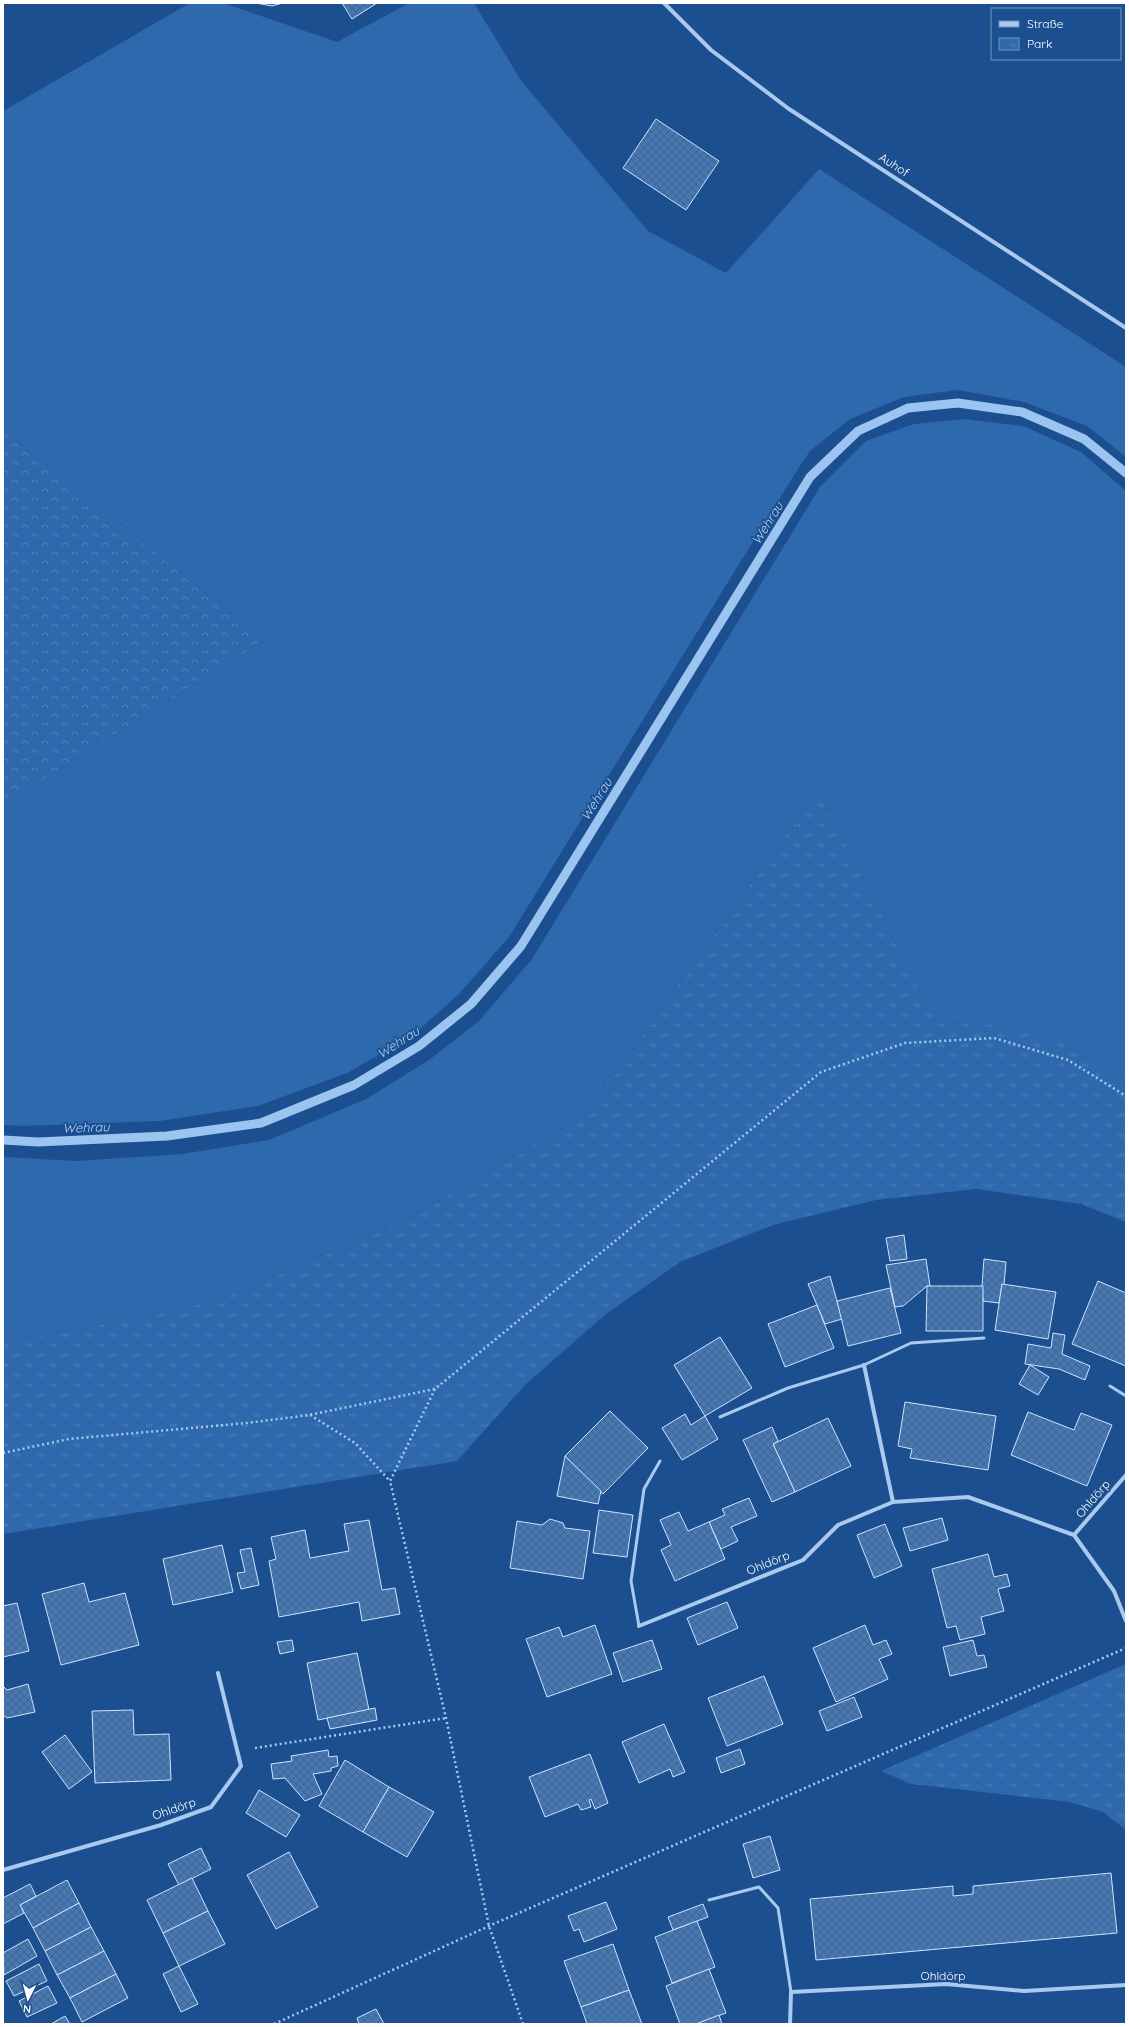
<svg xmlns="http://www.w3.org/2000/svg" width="1129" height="2027" viewBox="0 0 1129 2027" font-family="Quicksand,sans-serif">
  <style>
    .grass { fill: #2e69ad }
    .forest { fill: url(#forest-crowns) }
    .park { fill: url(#park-tufts) }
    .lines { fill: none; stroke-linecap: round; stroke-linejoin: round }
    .stream { stroke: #9cc4f0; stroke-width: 9 }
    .building { fill: url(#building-cross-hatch); stroke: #cfe3fa }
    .path { stroke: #a9c9ee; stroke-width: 2.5; stroke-dasharray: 2 3; stroke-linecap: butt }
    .lane { stroke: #a9c9ee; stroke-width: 3 }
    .street { stroke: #a9c9ee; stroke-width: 4 }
    .labels { text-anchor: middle; stroke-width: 3.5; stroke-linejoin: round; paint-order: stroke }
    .street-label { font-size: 12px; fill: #fff; stroke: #1b4f8f }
    .water-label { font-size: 13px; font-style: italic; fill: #b5d3f5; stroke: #1b4f8f }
  </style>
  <defs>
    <pattern id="forest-crowns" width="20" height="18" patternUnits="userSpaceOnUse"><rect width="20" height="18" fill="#2e69ad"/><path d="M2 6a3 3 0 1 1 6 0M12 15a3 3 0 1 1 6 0" fill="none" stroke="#4d80b9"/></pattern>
    <pattern id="park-tufts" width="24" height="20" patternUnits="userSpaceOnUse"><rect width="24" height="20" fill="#2e69ad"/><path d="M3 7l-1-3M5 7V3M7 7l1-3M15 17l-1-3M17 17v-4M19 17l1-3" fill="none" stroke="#4d80b9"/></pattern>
    <pattern id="building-cross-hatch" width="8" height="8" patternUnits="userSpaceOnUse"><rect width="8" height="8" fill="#4478b7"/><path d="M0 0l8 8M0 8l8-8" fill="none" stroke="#486282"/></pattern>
  </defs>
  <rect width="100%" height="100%" fill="#1b4f8f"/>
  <!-- grass -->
  <g class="grass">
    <path d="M190,3h33l114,39 72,-39h65l48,79 126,149 78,42 93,-104 307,198v90l-39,-31 -63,-24 -66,-12 -54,7 -54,22 -40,32 -14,21 -287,465 -50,57 -47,42 -65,37 -89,33 -98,15 -136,5 -21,-1v-319l262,-166 -262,-210v-319z"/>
    <path d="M964,419l59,7 58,26 45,39v591l-60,-38 -89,-22 -41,1 -118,-234 -232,326 -175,102 -195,84 -213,42v-186l73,4 106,-7 87,-14 97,-41 63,-39 50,-39 53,-62 288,-472 46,-46 48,-17z"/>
  </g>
  <!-- forest -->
  <path class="forest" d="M3,430l262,210 -262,166z"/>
  <!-- park -->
  <g class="park">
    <path d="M818,789l118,234 41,-1 50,9 39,13 60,38v140l-45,-18 -104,-15 -101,11 -103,25 -93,37 -74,52 -80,70 -69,77 -454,73v-191l213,-42 195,-84 175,-102z"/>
    <path d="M1126,1664v166l-23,-18 -33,-10 -159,-18 -30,-13z"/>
  </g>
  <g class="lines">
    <!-- stream -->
    <path class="stream" d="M3,1140l35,2 129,-6 94,-13 93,-38 65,-39 52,-42 50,-58 289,-469 48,-46 50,-23 50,-5 64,9 62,27 42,34"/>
  </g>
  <!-- building -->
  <g class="building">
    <path d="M256,3h27l-11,3z"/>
    <path d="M342,3h35l-25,16z"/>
    <path d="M656,119l63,42 -33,49 -63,-42z"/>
    <path d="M904,1235l3,24 -17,2 -4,-23z"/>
    <path d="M926,1259l4,27h-3l-24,20 -8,1 -9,-42z"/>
    <path d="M984,1259l22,3 -2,23 -2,-1 -3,19 -16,-2 -1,-15z"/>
    <path d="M830,1276l12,43 -17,5 -17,-40z"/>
    <path d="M1098,1281l28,12v73l-54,-22z"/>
    <path d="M1002,1284l54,8 -8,47 -53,-9z"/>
    <path d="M927,1286h56v45h-57z"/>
    <path d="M890,1288l11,45 -53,13 -11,-45z"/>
    <path d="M817,1305l17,43 -49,19 -17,-43z"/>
    <path d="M1053,1333l12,2 -3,19 28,12 -5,14 -26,-11 -34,-5 3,-20 23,4z"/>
    <path d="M720,1337l32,51 -47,28 -31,-51z"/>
    <path d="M1030,1365l19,12 -11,18 -19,-11z"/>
    <path d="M905,1402l91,14 -8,54 -78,-12 2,-9 -14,-3z"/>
    <path d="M610,1411l38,37 -45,46 -38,-38z"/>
    <path d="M1028,1412l46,18 7,-17 31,12 -25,61 -76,-31z"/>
    <path d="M685,1414l6,11 14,-9 13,23 -36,21 -20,-32z"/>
    <path d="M828,1418l23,48 -56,26 -22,-48z"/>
    <path d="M772,1427l6,14 -5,3 22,48 -23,10 -29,-62z"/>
    <path d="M565,1456l36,35 -3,13 -41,-8z"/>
    <path d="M749,1498l8,18 -26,11 7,14 -17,8 -12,-27 16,-7 -3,-6z"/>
    <path d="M599,1510l34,5 -6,42 -34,-4z"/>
    <path d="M679,1512l9,19 21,-9 16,37 -50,22 -14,-31 10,-5 -11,-25z"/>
    <path d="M942,1518l6,22 -38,11 -7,-23z"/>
    <path d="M550,1519l13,4 2,5 25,3 -7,48 -73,-11 7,-47 25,4z"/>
    <path d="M369,1520l13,70 13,-2 5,26 -38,7 -3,-19 -80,15 -10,-56 7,-2 -5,-22 34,-7 5,28 39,-7 -5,-27z"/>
    <path d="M885,1524l17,42 -28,12 -17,-43z"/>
    <path d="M222,1545l11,47 -60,13 -10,-46z"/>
    <path d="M251,1548l8,37 -18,4 -4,-16 8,-1 -5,-22z"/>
    <path d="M988,1554l6,23 13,-3 3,12 -12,3 6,22 -23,6 4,17 -25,6 -4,-14 -9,2 -15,-59z"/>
    <path d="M84,1583l5,19 36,-9 14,52 -78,20 -19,-71z"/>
    <path d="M727,1602l11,26 -40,17 -11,-27z"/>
    <path d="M17,1603l12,48 -26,6v-51z"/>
    <path d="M595,1625l17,49 -65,23 -21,-58 33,-12 4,10z"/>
    <path d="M865,1625l8,20 13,-5 6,14 -13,5 9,20 -52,23 -23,-54z"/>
    <path d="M292,1640l2,11 -14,3 -3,-12z"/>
    <path d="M652,1640l10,29 -39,13 -10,-29z"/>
    <path d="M973,1640l4,16 7,-1 3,12 -37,9 -7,-29z"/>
    <path d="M357,1653l12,57 -51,10 -11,-57z"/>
    <path d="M764,1676l19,48 -56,22 -19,-48z"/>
    <path d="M28,1684l7,28 -28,6 -4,-3v-29l4,4z"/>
    <path d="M854,1697l8,20 -35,14 -8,-20z"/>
    <path d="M375,1708l2,12 -47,9 -3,-11z"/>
    <path d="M133,1710l1,25 35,-1 2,46 -76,3 -3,-72z"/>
    <path d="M664,1724l21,48 -12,5 -3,-8 -31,14 -17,-41z"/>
    <path d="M65,1735l27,37 -23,17 -27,-37z"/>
    <path d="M740,1749l5,15 -24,9 -5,-15z"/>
    <path d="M328,1750l1,7 8,-1 1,10 -7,2v3l-18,3 9,20 -17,7 -20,-23 -12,1 -2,-15 21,-3 -1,-5z"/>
    <path d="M590,1754l18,49 -13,6 -4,-10 -2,1 2,7 -10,3 -3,-6 -33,13 -16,-40z"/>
    <path d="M345,1760l44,27 -26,45 -44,-26z"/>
    <path d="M389,1787l45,25 -27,45 -44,-25z"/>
    <path d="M259,1790l41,25 -14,22 -40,-24z"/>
    <path d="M770,1836l10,34 -27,8 -10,-34z"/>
    <path d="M201,1848l10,21 -32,16 -11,-21z"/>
    <path d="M289,1852l29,55 -42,22 -29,-54z"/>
    <path d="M1111,1873l6,60 -301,27 -6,-61 143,-13v10l20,-2v-8z"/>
    <path d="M192,1878l16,33 -45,22 -16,-33z"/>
    <path d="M67,1880l12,23 -46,25 -13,-23z"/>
    <path d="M30,1884l6,12 -16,9 4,8 -21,11v-26z"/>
    <path d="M606,1902l11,27 -33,13 -5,-13 -5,2 -6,-15z"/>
    <path d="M79,1903l12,24 -46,24 -12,-23z"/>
    <path d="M703,1904l5,13 -35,13 -5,-13z"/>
    <path d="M208,1911l17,33 -46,22 -16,-33z"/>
    <path d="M697,1921l18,46 -43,16 -17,-46z"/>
    <path d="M91,1927l13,24 -47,24 -12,-24z"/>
    <path d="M28,1939l9,17 -33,19 -1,-22z"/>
    <path d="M613,1944l16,46 -48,17 -17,-46z"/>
    <path d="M104,1951l12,23 -46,24 -13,-23z"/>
    <path d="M39,1964l8,17 -33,15 -8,-15z"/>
    <path d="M179,1966l19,38 -17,8 -18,-38z"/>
    <path d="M709,1969l17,44 -30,11h-16l-14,-38z"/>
    <path d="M116,1974l12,24 -46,24 -12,-24z"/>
    <path d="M48,1986l9,17 -30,14 -8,-16z"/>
    <path d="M629,1990l13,34h-55l-6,-17z"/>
    <path d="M376,2009l8,15h-25l-2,-6z"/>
    <path d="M719,2015l3,9h-26z"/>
    <path d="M65,2016l5,8h-19z"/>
  </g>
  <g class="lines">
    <!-- path -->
    <g class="path">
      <path d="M435,1389l-45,92 56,237 43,208 34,98"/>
      <path d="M310,1415l45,28 35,38"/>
      <path d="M3,1453l66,-14 178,-16 62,-8 126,-26 386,-317 84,-29 89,-5 74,22 58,36"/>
      <path d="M255,1748l191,-30"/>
      <path d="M274,2024l215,-98 637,-278"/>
    </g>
    <!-- lane -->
    <g class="lane">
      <path d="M1110,1386l16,10"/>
      <path d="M720,1417l68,-29 76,-23 47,-22 73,-5"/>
      <path d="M639,1626l-8,-45 13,-92 16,-28"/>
      <path d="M709,1900l50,-13 19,21 13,84"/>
    </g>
    <!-- street -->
    <g class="street">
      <path d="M664,3l47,47 78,59 337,219"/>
      <path d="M864,1365l29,137"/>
      <path d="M1074,1535l52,-60"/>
      <path d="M639,1626l164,-66 35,-35 55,-23 75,-5 106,38 40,56 12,30"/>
      <path d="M3,1870l158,-45 50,-18 30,-41 -23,-93"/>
      <path d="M790,2024l1,-32 155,-8 78,7 102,-6"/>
    </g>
  </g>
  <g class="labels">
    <!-- street labels -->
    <g class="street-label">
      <text transform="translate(894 165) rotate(33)" y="4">Auhof</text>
      <text transform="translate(1093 1499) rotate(-49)" y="4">Ohldörp</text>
      <text transform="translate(768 1563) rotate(-22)" y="4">Ohldörp</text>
      <text transform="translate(174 1809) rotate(-19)" y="4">Ohldörp</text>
      <text x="943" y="1980">Ohldörp</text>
    </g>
    <!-- water labels -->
    <g class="water-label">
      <text transform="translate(767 523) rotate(-58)" y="5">Wehrau</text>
      <text transform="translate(596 799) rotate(-58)" y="5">Wehrau</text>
      <text transform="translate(398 1042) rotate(-33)" y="5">Wehrau</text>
      <text transform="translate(86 1127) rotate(-2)" y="5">Wehrau</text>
    </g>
  </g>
  <!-- border -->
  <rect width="1129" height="2027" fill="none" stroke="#ffffff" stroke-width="8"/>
  <!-- legend -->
  <rect x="991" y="8" width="130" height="52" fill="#1b4f8f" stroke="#7695bc"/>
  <rect x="999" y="21" width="20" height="6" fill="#a9c9ee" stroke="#7695bc"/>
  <text x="1027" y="28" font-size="12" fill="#ffffff">Straße</text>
  <rect x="999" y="38" width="20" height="12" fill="url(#park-tufts)" stroke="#7695bc"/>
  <text x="1027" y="48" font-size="12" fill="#ffffff">Park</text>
  <!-- north arrow -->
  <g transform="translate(28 1999) rotate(186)" stroke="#1b4f8f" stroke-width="3" paint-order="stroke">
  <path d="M0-3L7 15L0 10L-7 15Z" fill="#ffffff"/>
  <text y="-6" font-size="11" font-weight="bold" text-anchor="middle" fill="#ffffff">N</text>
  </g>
</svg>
